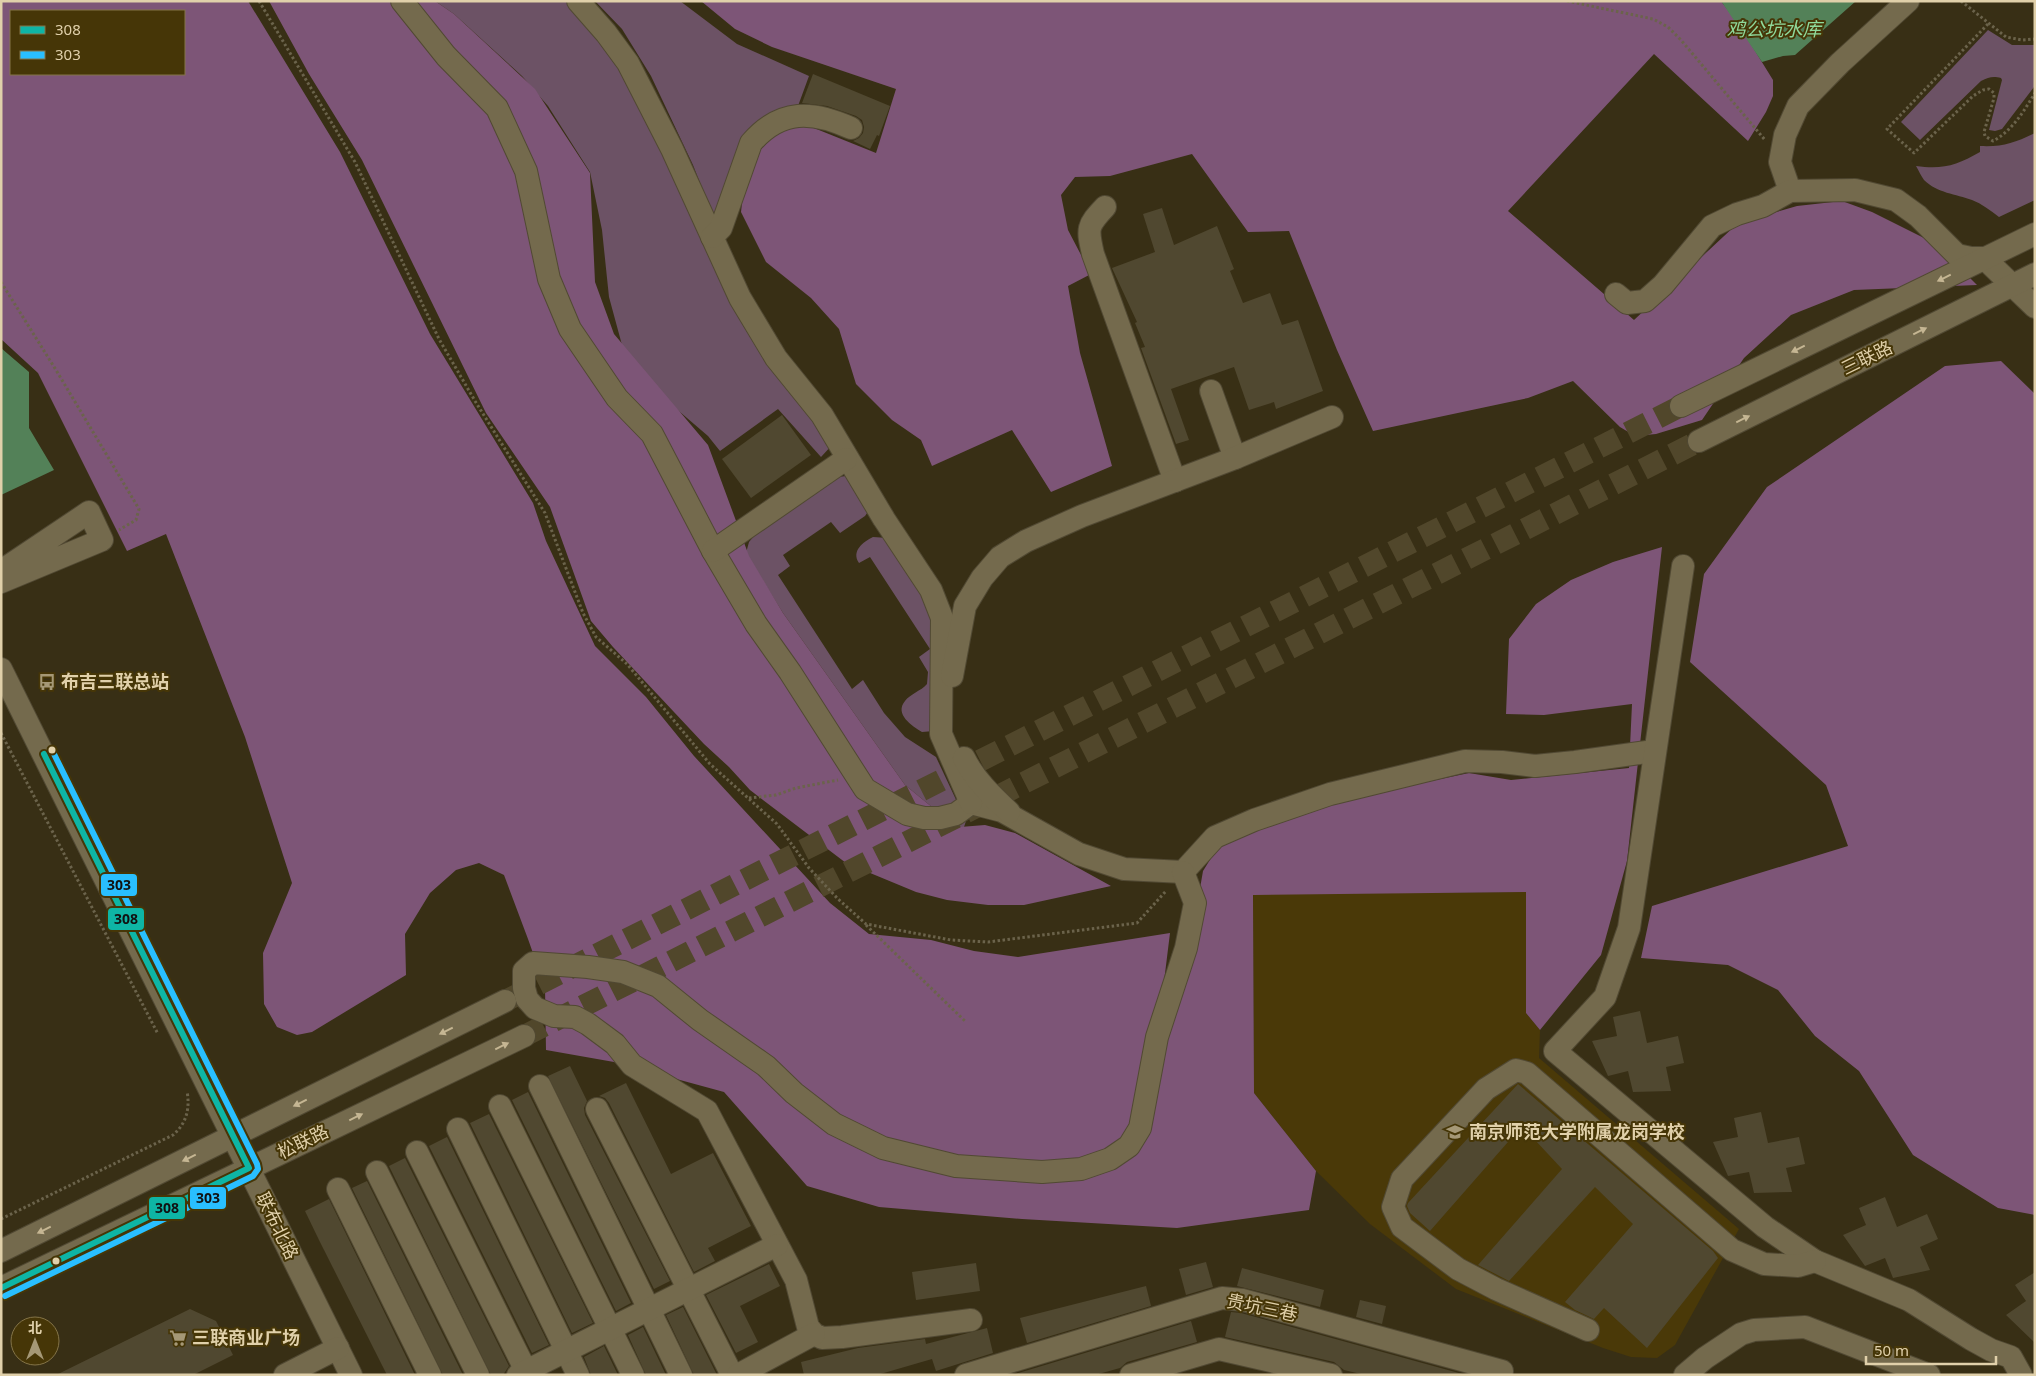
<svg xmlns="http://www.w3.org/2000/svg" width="2036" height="1376" viewBox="0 0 2036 1376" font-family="'Noto Sans','Noto Sans SC',sans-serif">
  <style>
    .built { fill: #4a3908 }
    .green { fill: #6c5265 }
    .forest { fill: #7d5577; fill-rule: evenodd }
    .water { fill: #538158 }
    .building { fill: #504830 }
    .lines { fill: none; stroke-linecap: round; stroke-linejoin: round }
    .minor-tunnel { stroke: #51472b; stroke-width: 22; stroke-dasharray: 22 11; stroke-linecap: butt }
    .minor-casing { stroke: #514933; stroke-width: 24 }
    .path { stroke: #6b634b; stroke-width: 3; stroke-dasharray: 2.5 2.5; stroke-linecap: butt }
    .minor { stroke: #746a4d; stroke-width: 22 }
    .bus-1-casing { stroke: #463607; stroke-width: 10 }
    .bus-2-casing { stroke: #463607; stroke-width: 10 }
    .bus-1 { stroke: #0eb5a5; stroke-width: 6 }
    .bus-2 { stroke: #29bfff; stroke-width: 6 }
    .oneway { fill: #c5b693 }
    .bus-dot { fill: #e0d0aa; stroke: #463607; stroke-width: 2 }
    .labels { text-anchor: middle; stroke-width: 4; stroke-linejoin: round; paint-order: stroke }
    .street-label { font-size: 18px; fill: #e0d0aa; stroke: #463607 }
    .poi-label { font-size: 18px; font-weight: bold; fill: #e0d0aa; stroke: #463607; text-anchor: start }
    .water-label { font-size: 19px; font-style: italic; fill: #8fd99b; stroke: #463607 }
    .line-badge { stroke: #463607; stroke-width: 2 }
    .pale-badge-label { font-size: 14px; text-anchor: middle; font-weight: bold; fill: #111 }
  </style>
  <rect width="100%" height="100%" fill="#382f15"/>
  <!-- built -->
  <path class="built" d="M1526,892v121l14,17 -1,28 200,171 -64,116 -18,13 -26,-1 -28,-9 -147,-59 -86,-65 -54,-53 -62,-78 -1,-199z"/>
  <!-- green -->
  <g class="green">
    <path d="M435,1h136l81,114 181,329 -12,13 -43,-48 -58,42 -12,-15 -42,-36 -44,-55 -13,-48 -7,-67 -12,-58 -42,-66 -26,-30 -68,-62z"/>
    <path d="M595,1h85l57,43 72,32 -11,30 -34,16 -40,92h-12l-19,-49 -42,-89 -29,-47z"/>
    <path d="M1988,30l24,15h23l-1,42 -32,42 -7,2 -6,-1 13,-50 -1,-2c-8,-2 -12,-1 -20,3l-61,59 -19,-18z"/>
    <path d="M2035,133v67l-36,17c-9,-7 -17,-13 -27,-17 -16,-6 -35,-7 -48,-20 -3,-4 -5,-9 -8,-14 27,4 41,-1 64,-14v-6c23,1 34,-3 55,-13z"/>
    <path d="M846,476l24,33 -5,7 -25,17 -9,-11 -48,33 7,11 -12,9 74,114 11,-9 21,33 21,24 31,20 30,64 -2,6h-4l-17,-11 -38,-31 -122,-172 -37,-60 3,-11 5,-6 84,-59z"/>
    <path d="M873,537l15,1 47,74 -1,119 -12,1c-10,-6 -28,-18 -17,-31 5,-7 16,-10 22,-17l1,-12 -9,-15 11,-8 -60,-92 -11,6c-8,-12 4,-21 14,-26z"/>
  </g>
  <!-- forest -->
  <g class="forest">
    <path d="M1,1h247l92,151 90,182 103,169 13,38 49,105 51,51 48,59 136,147 39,31 62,6 43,11 44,6 152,-24 -10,81 38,-114 5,-29 13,-21 27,-17 43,-17 93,-24 90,-19 42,7 118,-12 3,-64 -88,11 -38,-1 3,-75 27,-35 35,-24 42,-18 49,-15 -35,314 -26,94 -61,75 -14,-17v-121l-273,3 1,198 62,78 -7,39 -132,18 -155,-9 -143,-12 -72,-21 -83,-94 -110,-30 -68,-12 -1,-63 -17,-48 -24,-64 -25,-12 -23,7 -26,23 -25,41 1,41 -94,57 -15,3 -20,-8 -13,-23 -1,-51 29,-70 -47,-146 -79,-203 -39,17 -89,-178 -37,-34zM11,11h173v63h-173z"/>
    <path d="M269,1h166l19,13 81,75 55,84 5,109 19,52 94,111 41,111 34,57 122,172 38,31 17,11 25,-2 30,8 96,53 -87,19h-36l-41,-5 -31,-8 -70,-29 -96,-73 -21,-23 -25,-23 -91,-97 -22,-26 -41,-114 -64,-94 -124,-253 -53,-86z"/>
    <path d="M701,1h1020l18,24 34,55v16l-7,16 -18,29 -94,-87 -146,157 126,109 104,-97 59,-17 45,-5 30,11 64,32 41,41 -123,5 -63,25 -47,43 -42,62 -46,14 -21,2 -15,-9 -47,-46 -45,17 -155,33 -36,-81 -48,-119 -41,1 -56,-78 -82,22 -35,1 -14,18 7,35 23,44 -23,12 12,67 32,113 -61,26 -39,-62 -80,36 -11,-26 -29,-20 -36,-36 -17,-55 -28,-31 -45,-36 -25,-50 3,-27 10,-29 19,-19 18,-10 13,-3 72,29 20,-64 -124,-42 -37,-18z"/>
    <path d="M2001,361l34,33v821l-37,-7 -85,-53 -54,-84 -44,-35 -37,-46 -50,-25 -87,-7 11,-52 196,-60 -22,-61 -136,-123 14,-88 63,-87 178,-121z"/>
  </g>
  <!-- water -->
  <g class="water">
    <path d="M1721,1h135l-61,54 -12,1 -21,6z"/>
    <path d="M1,348l28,24v56l25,42 -53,25z"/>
  </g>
  <!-- building -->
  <g class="building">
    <path d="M813,74l77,32 -11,30 -2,-1 -7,14 -17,-8 6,-3 4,-5 1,-6 -2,-7 -6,-4 -29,-10 -25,-3z"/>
    <path d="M1162,208l12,37 43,-19 17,43 -4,2 13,32 27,-10 12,32 16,-5 25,71 -47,18 -2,-7 -25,8 -15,-43 -63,22 18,51 -13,4 -35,-96 4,-1 -10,-24 2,-1 -25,-54 43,-16 -12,-38z"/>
    <path d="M782,415l29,40 -60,43 -29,-39z"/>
    <path d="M1640,1011l7,32 31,-7 6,27 -18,4 5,24 -38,1 -5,-21 -20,5 -16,-35 25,-5 -4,-19z"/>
    <path d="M570,1066l17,35 -3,7 1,7 85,166 -16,8 -106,-213z"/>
    <path d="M626,1083l45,91 42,-21 38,73 -43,22 7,13 -21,11 -85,-169 -4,-5 -6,-2z"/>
    <path d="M1518,1084l195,167 5,7 -71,90 -43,-40 -10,11 -19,-9 -10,-8 68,-78 -38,-37 -86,94 -31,-16 84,-96 -40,-43 -92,105 -20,-18 -3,-7 1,-3z"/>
    <path d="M528,1092l103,211 -15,8 -104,-211z"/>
    <path d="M1761,1112l7,31 31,-6 6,27 -19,4 6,24 -38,1 -5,-21 -21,4 -15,-34 25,-5 -4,-19z"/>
    <path d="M489,1114l104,209 -21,10 -102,-210z"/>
    <path d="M447,1137l102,208 -17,8 -103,-207z"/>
    <path d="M405,1158l104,208 -6,9h-12l-102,-209z"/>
    <path d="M367,1181l96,194h-20l-91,-187z"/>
    <path d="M1885,1197l12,30 30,-13 11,25 -18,8 10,23 -37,8 -8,-20 -20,8 -22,-31 23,-10 -7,-17z"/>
    <path d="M329,1199l86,176h-28l-68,-135 -14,-29z"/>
    <path d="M1206,1262l7,25 -27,8 -7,-26z"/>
    <path d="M976,1263l4,28 -64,9 -4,-28z"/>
    <path d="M769,1264l11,22 -40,20 18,36 -22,11 -30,-58z"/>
    <path d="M1242,1268l82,22 -4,17 -83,-21z"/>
    <path d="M2035,1272v71l-29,-28 20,-14 -11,-16z"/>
    <path d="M1146,1286l5,20 -124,37 -7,-25z"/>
    <path d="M1360,1300l26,6 -4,18 -26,-7z"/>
    <path d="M683,1307l34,68h-23l-28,-60z"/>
    <path d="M190,1309l26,12 17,34 -40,20h-137z"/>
    <path d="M1231,1312l10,1 225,62h-101l-21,-5 -10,-8 -109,-25z"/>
    <path d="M1191,1321l6,21 -70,20 -7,6 -25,7h-83z"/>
    <path d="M643,1327l23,48h-20l-18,-40z"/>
    <path d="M987,1328l6,25 -57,18 -4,-12 -55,16h-73l-3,-13 57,-14 67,-9 1,5z"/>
    <path d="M604,1346l14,29h-27l-7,-18z"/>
  </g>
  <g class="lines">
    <!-- minor-tunnel -->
    <g class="minor-tunnel">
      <path d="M509,999l1172,-593"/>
      <path d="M524,1036l1175,-595"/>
    </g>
    <!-- minor casing -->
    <g class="minor-casing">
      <g id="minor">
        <path d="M402,1l44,55 51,52 29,63 23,108 21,50 47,69 35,36 61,117 43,73 34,48 75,117 42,25 17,4h16l16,-4 15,-11 31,8 77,43 45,15 59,3 32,-35 39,-17 76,-26 135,-33 37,1 33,4 40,-4 79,-11"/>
        <path d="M578,1l28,32 22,30 44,86 68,149 36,60 46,57 62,104 47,71 11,28 -1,116 30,69"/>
        <path d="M1790,191l-10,-29 5,-27 13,-29 42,-43 68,-62"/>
        <path d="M1105,207c-18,19 -18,21 -12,47l82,227"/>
        <path d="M712,237l9,-9 30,-85c30,-35 62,-32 100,-15"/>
        <path d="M1616,294l11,9 18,-2 18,-16 49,-59 25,-12 26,-8 27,-15 65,-1 41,10 22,16 39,39 14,3h13l51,49"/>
        <path d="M1211,391l24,67"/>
        <path d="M1681,406l354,-172"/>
        <path d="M1699,441l336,-167"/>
        <path d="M713,551l133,-92"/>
        <path d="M1683,566l-54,362 -24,69 -50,54 210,176 50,34 94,39 62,39 20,11 20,7 10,18"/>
        <path d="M1,571l88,-59 13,28 -101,42"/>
        <path d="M1,669l350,706"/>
        <path d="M952,676l13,-70 17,-28 18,-21 26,-16 56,-25 153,-58 97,-41"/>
        <path d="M964,758c11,22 27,37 45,54"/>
        <path d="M540,1086l141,289"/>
        <path d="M500,1106l133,269"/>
        <path d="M597,1109l135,266"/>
        <path d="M458,1129l120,246"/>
        <path d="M417,1152l111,223"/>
        <path d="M377,1172l101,203"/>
        <path d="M338,1189l92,186"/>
        <path d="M1,1251l504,-250"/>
        <path d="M1,1288l523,-252"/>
        <path d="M971,1320l-129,17 -20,1 -8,-4 -6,-7 -12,-47 -89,-169 -75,-46 -17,-21 -27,-20 -13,-7 -21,-1 -19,-8 -8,-9 -3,-11v-17l9,-8 55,4 35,5 35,14 42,34 66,46 28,27 40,31 49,24 73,18 86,6 39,-3 29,-10 19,-13 11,-18 17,-91 29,-89 9,-45 -12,-31"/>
        <path d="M1588,1330l-92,-41 -38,-20 -56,-42 -9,-20 9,-28 84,-90 30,-19 11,3 205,177 32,14 34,2 17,-5"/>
        <path d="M285,1375l53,-27"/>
        <path d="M518,1375l259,-130"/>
        <path d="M738,1375l76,-41"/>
        <path d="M966,1375l256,-77 21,2 259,71"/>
        <path d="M1131,1375l88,-26 112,26"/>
        <path d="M1685,1375l20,-17 36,-24 13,-4 51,-3 124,48"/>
      </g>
    </g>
    <!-- path -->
    <g class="path">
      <path d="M259,1l96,161 84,177 36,62 70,112 38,100 13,24 31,27 83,100 67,60 32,44 29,31 28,25 85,16 37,2 149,-19 29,-32"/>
      <path d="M1567,1l86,18 15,8 13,13 84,100"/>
      <path d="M1961,1l45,36 16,3 13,-1"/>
      <path d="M1988,24l-101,105 27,24 59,-57 10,-6 6,-1 5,4v5l-10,34 1,4 8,5c19,-10 31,-30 42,-48"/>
      <path d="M1,282l55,88 83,139 -3,11 -17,10"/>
      <path d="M1,733l157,301"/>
      <path d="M749,798l27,-3 20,-7 42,-8"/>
      <path d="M866,925l100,97"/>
      <path d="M1,1219l172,-84c14,-12 17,-27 14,-44"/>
    </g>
    <!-- minor -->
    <use href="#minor" class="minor"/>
    <!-- bus-1 casing -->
    <g class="bus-1-casing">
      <path id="bus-1" d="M1,1288l248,-120 -205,-414"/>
    </g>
    <!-- bus-2 casing -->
    <g class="bus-2-casing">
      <path id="bus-2" d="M5,1296l248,-120 5,-7 -1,-5 -205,-414"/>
    </g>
    <!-- bus-1 -->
    <use href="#bus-1" class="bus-1"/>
    <!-- bus-2 -->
    <use href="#bus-2" class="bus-2"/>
  </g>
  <!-- one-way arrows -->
  <defs><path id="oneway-solid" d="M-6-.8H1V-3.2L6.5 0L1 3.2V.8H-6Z" transform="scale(1.25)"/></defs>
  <g class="oneway">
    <use href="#oneway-solid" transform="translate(1944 278) rotate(154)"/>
    <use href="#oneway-solid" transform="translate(1920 331) rotate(-26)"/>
    <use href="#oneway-solid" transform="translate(1798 349) rotate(154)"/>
    <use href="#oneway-solid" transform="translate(1743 419) rotate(-26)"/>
    <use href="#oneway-solid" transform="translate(446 1031) rotate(154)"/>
    <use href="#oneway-solid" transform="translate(502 1046) rotate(-26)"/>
    <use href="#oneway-solid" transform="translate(300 1103) rotate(154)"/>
    <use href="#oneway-solid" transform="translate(356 1117) rotate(-26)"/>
    <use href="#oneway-solid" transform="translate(189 1158) rotate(154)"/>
    <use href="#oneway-solid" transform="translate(44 1230) rotate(154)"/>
  </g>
  <!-- icons -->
  <defs>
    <g id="bus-bare" transform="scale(1.35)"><path d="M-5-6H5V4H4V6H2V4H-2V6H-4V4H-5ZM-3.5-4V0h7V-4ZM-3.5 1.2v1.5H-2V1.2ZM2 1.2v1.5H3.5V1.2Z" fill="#a59876" stroke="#463607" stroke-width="2.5" paint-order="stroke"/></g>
    <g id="school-bare" transform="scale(1.35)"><path d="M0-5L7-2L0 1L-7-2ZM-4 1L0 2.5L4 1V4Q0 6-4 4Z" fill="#a59876" stroke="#463607" stroke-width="2.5" paint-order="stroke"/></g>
    <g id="supermarket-bare" transform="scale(1.35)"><path d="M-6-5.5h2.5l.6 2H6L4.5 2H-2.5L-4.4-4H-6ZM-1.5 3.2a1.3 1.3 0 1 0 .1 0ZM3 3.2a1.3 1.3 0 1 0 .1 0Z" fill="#a59876" stroke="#463607" stroke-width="2.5" paint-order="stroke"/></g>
  </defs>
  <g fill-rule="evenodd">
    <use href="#bus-bare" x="47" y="682"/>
    <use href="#school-bare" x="1455" y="1132"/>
    <use href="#supermarket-bare" x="178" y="1338"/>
  </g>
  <!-- markers -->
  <g class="bus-dot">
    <circle cx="52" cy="750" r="4.5"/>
    <circle cx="56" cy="1261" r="4.5"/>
  </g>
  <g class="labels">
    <!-- street labels -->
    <g class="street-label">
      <text transform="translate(1867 358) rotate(-26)" y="6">三联路</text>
      <text transform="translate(303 1142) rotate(-26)" y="6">松联路</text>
      <text transform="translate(277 1226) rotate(64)" y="6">联布北路</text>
      <text transform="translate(1262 1308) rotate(12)" y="6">贵坑三巷</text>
    </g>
    <!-- poi labels -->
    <g class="poi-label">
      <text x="61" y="688">布吉三联总站</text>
      <text x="1469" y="1138">南京师范大学附属龙岗学校</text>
      <text x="192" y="1344">三联商业广场</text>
    </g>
    <!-- water labels -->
    <g class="water-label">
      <text x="1774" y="36">鸡公坑水库</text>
    </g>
  </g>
  <g class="line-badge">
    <rect x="100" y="873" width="38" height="24" rx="5" fill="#29bfff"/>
    <rect x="107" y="907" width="38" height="24" rx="5" fill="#0eb5a5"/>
    <rect x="189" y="1186" width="38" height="24" rx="5" fill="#29bfff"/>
    <rect x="148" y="1196" width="38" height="24" rx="5" fill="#0eb5a5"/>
  </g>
  <g class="pale-badge-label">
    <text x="119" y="890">303</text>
    <text x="126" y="924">308</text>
    <text x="208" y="1203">303</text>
    <text x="167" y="1213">308</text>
  </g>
  <!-- border -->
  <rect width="2036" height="1376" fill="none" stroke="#e0d0aa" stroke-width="5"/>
  <!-- legend -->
  <rect x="10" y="10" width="175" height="65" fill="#463607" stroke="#847448"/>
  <rect x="20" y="26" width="25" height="8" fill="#0eb5a5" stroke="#847448"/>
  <text x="55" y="35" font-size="15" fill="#e0d0aa">308</text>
  <rect x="20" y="51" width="25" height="8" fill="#29bfff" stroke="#847448"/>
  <text x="55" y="60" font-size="15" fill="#e0d0aa">303</text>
  <!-- north arrow -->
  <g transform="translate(35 1341)"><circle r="24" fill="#463607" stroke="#847448"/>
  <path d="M0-4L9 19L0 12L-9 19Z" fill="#a59876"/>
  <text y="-8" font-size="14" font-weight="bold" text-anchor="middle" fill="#e0d0aa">北</text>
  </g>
  <!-- scale -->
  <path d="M1866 1356v8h130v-8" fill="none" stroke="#e0d0aa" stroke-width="2.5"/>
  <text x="1874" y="1356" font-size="15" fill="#e0d0aa" stroke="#463607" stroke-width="4" paint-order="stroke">50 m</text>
</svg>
